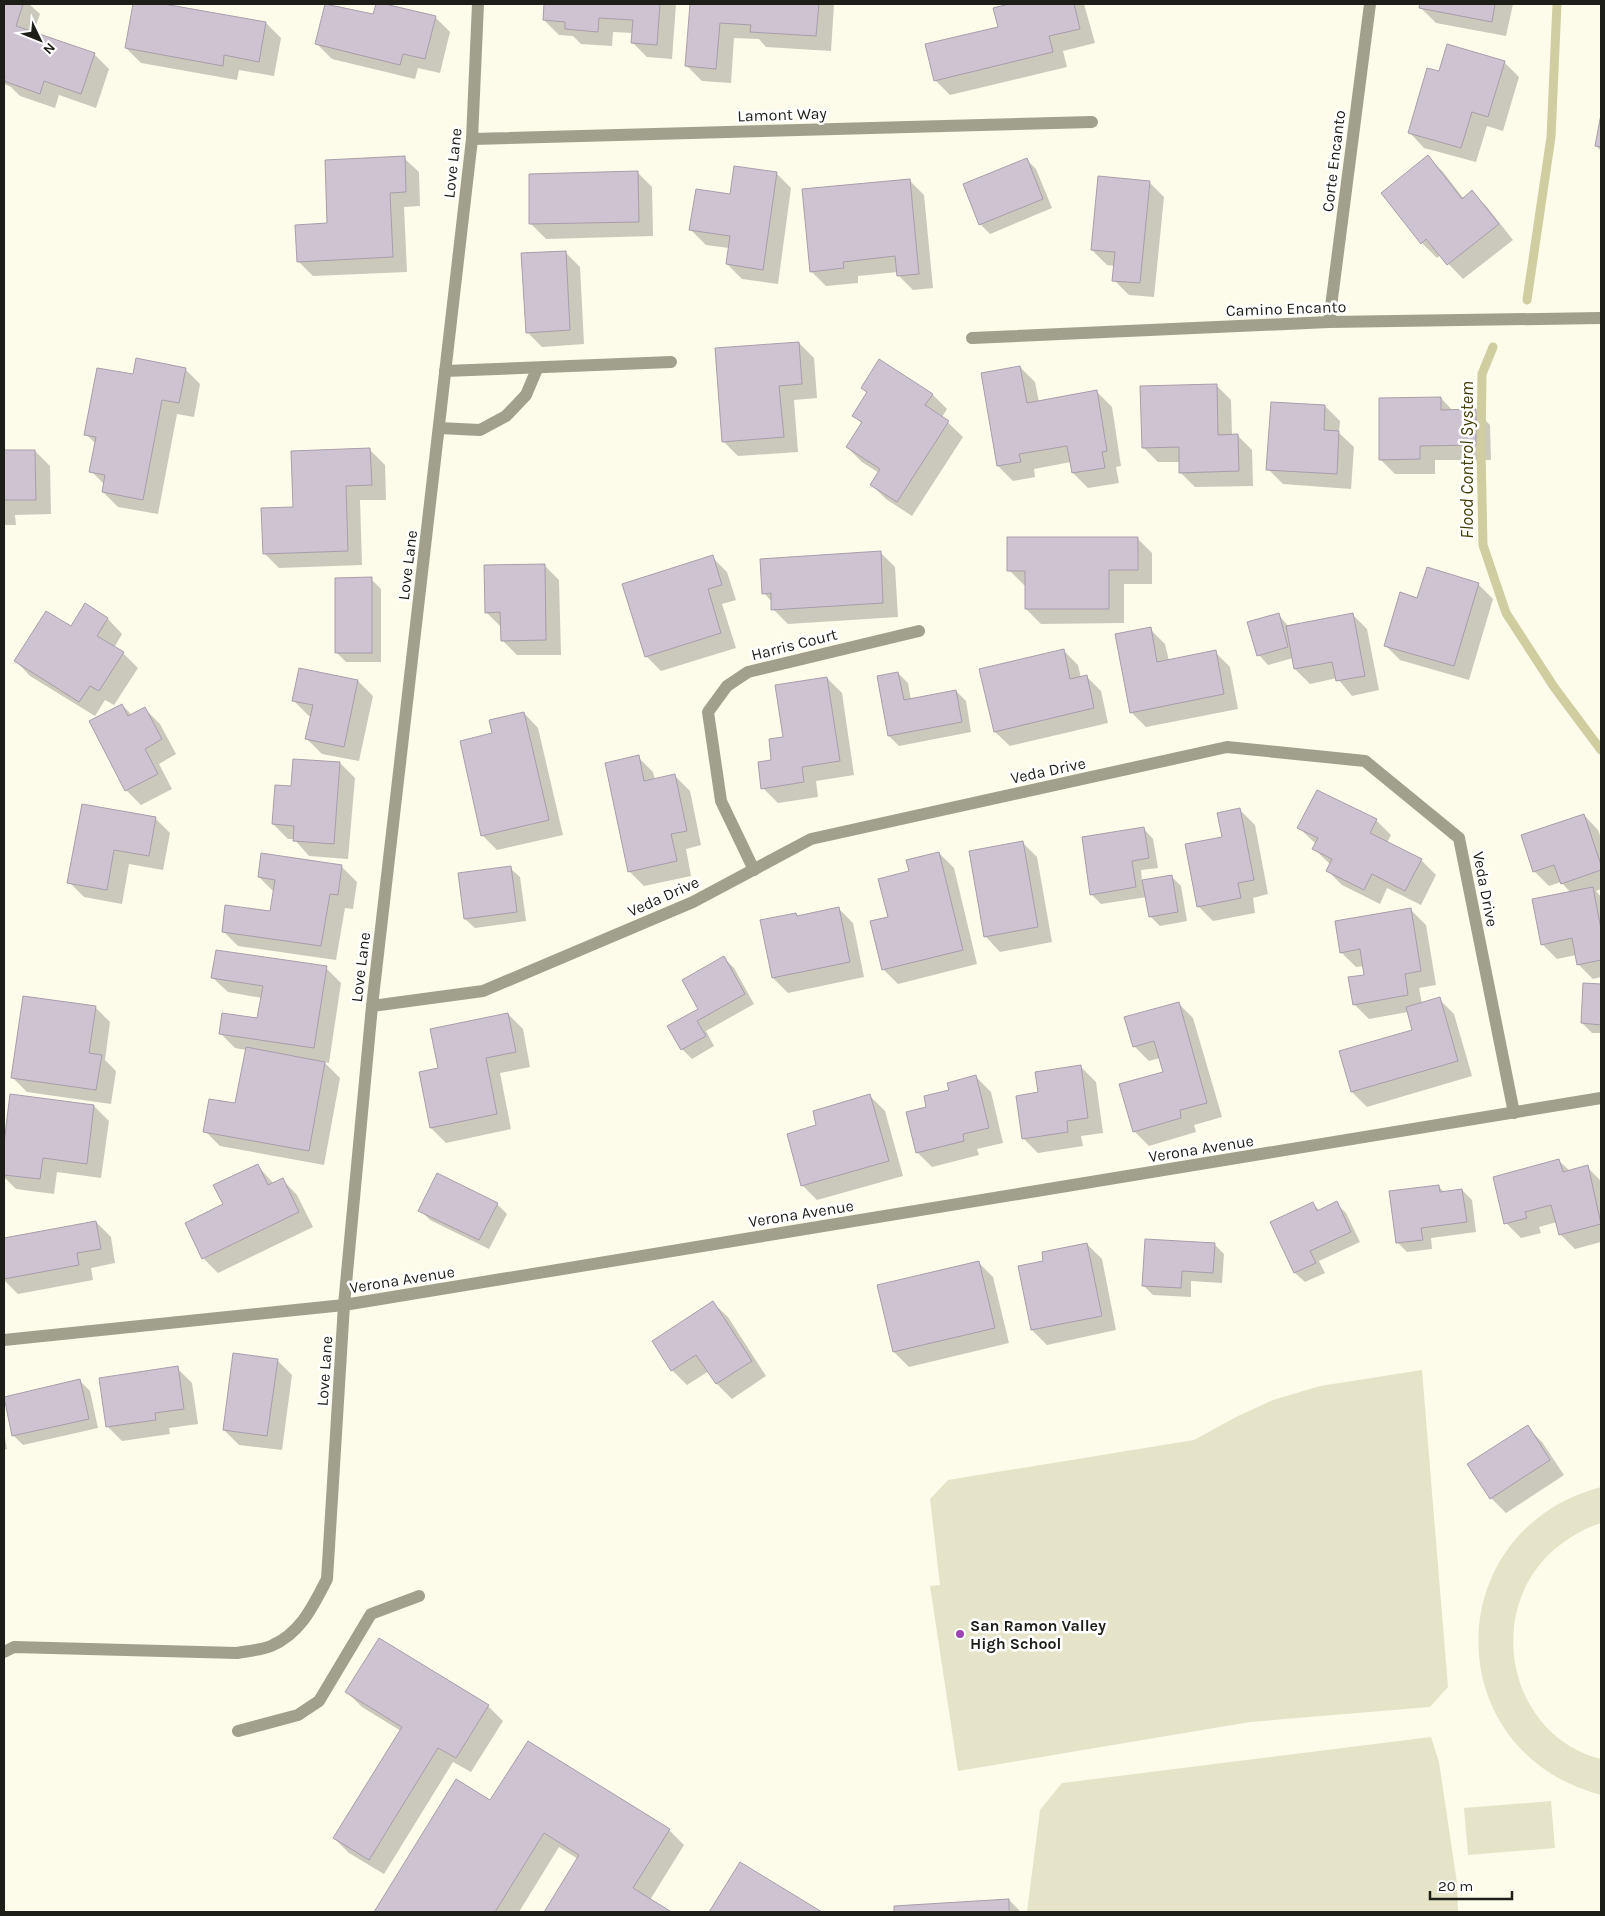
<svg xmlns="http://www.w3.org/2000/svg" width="1605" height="1916" viewBox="0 0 1605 1916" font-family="Karla,sans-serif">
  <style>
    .green { fill: #e5e4c9 }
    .shadow { fill: #0003 }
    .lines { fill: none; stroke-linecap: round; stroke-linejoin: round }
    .stream { stroke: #d0cda1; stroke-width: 9 }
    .building { fill: #cec3d1; stroke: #a89eab }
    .lane { stroke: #a1a08d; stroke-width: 12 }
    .street { stroke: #a1a08d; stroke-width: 12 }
    .poi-dot { fill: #9a44b2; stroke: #fff; stroke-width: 2 }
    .labels { text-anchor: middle; stroke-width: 5; stroke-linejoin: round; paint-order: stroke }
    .street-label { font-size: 16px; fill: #1e1e18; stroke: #fff }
    .poi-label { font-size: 16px; font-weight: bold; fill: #1e1e18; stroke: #fff; text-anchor: start }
    .water-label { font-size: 18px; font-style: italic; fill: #423d06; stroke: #fff }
  </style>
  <rect width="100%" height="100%" fill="#fdfceb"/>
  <!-- green -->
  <g class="green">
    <path d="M1422,1370l26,317 -18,20 -180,15 -292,49 -28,-185 10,-1 -10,-86 18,-19 246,-40 42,-23 37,-17 47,-14z"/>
    <path d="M1601,1487v36c-13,4 -26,11 -37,19 -82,57 -61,192 37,217v36c-164,-43 -163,-265 0,-308z"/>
    <path d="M1431,1737l8,25 18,121 1,29h-431l13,-102 22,-27z"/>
    <path d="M1551,1801l4,47 -87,7 -4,-47z"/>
  </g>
  <!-- shadow -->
  <g class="shadow">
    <path d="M4,4h25l11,10 -7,20 61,20 15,15 -13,39 -37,-13 -4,13 -35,-12 -9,-9 -7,-3z"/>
    <path d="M134,4h23l109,19 15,15 -7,38 -35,-6 -2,10 -96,-17 -15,-15z"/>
    <path d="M326,4l48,11 3,-11h3l55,13 15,15 -10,41 -22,-5 -3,11 -83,-20 -15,-15z"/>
    <path d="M546,4h130l-4,55 -25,-2 -15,-15 1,-9 -20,-1 -1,14 -31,-2 -8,-8 -14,-1 -15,-15z"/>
    <path d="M691,4h143l-3,47 -65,-4 -7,-8 -25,-1 -3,45 -29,-2 -15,-15z"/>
    <path d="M1014,4h70l11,39 -32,8 4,16 -117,28 -15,-15 65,-52 -5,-20z"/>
    <path d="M1421,4h92l-7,32 -70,-13 -15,-15z"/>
    <path d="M1504,62l15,15 -16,54 -16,-5 -11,36 -52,-14 -14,-15 29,-60z"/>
    <path d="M1601,120v31l-5,-5z"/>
    <path d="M1428,157l15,15 21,27 8,-7 15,15 26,33 -50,39 -23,-24 -3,3 -15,-15z"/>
    <path d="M404,158l15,14 1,34 -16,1 3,65 -94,4 -15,-15 31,-37z"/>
    <path d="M1026,159l10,10 16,39 -62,26 -10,-10z"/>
    <path d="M637,172l15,15 1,49 -107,3 -15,-15z"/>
    <path d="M776,173l15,15 -13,96 -36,-5 -15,-15 2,-16 -23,-3 -15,-15 40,-35z"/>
    <path d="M909,180l15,15 9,93 -20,2 -15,-15v-3l-40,4v7l-32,3 -15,-15z"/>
    <path d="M1149,182l15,15 -10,100 -25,-2 -15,-15 1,-14 -8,-1 -15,-15z"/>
    <path d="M565,252l15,15 4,77 -42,3 -15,-15z"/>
    <path d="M799,343l15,15 3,40 -23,2 4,52 -60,4 -15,-15z"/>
    <path d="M1020,367l15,15 4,20 58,-10 15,15 9,59 -5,1 3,16 -31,5 -15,-15 -2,-11 -37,7 1,8 -22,4 -15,-15z"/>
    <path d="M185,369l15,15 -6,33 -17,-3 -19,100 -40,-7 -15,-15 2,-7 -14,-14 5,-27 -10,-10 48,-58z"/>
    <path d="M1216,385l15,15 1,35h5l15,15 1,36 -58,1 -15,-15v-10h-22l-15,-15z"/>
    <path d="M862,388l70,6 15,15 -5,8 21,20 -51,79 -26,-17 -15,-15 8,-11 -17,-11 -15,-15 15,-23 -8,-9 14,-21z"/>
    <path d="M1441,398l12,13 22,-1 15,15 1,35h-56v14h-40l-15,-15z"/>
    <path d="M1325,406l15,15 -1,12 15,14 -3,42 -68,-5 -15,-15z"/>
    <path d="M370,450l15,15 1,35h-26l2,65 -83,3 -15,-15 30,-45z"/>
    <path d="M35,451l15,15 1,48 -36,1 1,10h-12v-73z"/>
    <path d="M1137,538l15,15v31h-28v39l-83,1 -15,-15 1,-24h-3l-15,-15z"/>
    <path d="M880,552l15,15 3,50 -110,7 -15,-15 -1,-7 -8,-9z"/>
    <path d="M712,557l15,15 9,28 -14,4 14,44 -75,23 -15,-15z"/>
    <path d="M544,565l15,15 2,75h-44l-15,-15v-12l-16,-16z"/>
    <path d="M371,579l10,10v73h-35l-10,-10z"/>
    <path d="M1478,584l15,15 -24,81 -69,-20 -15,-15 33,-46z"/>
    <path d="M1278,614l11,13 63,-13 15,15 12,61 -27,6 -15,-18 -27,6 -15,-15 -2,-11 -25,7 -9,-10z"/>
    <path d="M108,619l14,15 -8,14 9,5 15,15 -24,37 -9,-5 -10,16 -65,-40 -14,-15 55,-33z"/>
    <path d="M1150,629l15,15 4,17 46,-9 15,15 8,42 -92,18 -15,-15z"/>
    <path d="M1063,650l15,15 3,13 5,-2 15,15 7,32 -98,23 -15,-14z"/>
    <path d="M898,673l10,10 3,17 45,-9 10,10 5,31 -72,14 -10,-10 -11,-59z"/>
    <path d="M827,678l15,15 12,82 -38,6 2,16 -40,6 -15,-15 10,-27 11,-23z"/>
    <path d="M358,681l15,15 -14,65 -37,-7 -15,-15 5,-23h-3l-15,-15z"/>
    <path d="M122,705l10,10 13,-6 15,15 16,30 -17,10 13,25 -31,16 -15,-15z"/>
    <path d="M524,713l14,15 25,107 -66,15 -15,-15 11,-101z"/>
    <path d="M638,757l15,15 2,8 20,-4 15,15 11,54 -15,4 5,27 -47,10 -15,-15z"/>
    <path d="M340,763l15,15 -7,81 -39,-3 -15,-17h-6l-15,-15 19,-37z"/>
    <path d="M1240,810l15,15 13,69 -15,4 2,15 -42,8 -15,-15 25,-68z"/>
    <path d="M1584,815l14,15 3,8v51l-5,2 5,6v80l-8,2 -15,-15 -2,-9 -19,4 -15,-15 29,-51 -10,-11 -12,4 -15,-15z"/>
    <path d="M155,818l15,15 -7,37 -34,-6 -7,40 -38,-7 -15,-15z"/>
    <path d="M1376,820l15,15 -4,8 34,17 15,15 -15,30 -34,-17 -7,16 -38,-19 -15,-15 3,-6 -16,-15 2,-5 -17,-16z"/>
    <path d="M1144,829l9,10 5,29 -17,2 1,11 29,-5 10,10 6,35 -27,5 -10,-10 -3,-19 -46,7 -10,-10z"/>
    <path d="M1022,842l15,15 15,85 -52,10 -14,-15z"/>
    <path d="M939,853l15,15 23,96 -79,20 -15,-15 6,-51 22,-46z"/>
    <path d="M262,855l80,12 15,15 -4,27 -8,-1 -9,52 -98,-14 -15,-15 48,-19 3,-20 -15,-15z"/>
    <path d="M510,868l10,9 6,44 -51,7 -10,-9z"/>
    <path d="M838,908l15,15 11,54 -76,16 -15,-15 23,-64 2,3z"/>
    <path d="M1411,910l15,15 10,60 -17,3 3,16 17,-5 15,15 18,62 -105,31 -15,-15 61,-61 -5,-19 -39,7 -15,-15 11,-28 -1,-10 -8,1 -15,-15z"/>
    <path d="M724,958l10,10 20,36 -48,27 8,15 -22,13 -10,-10z"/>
    <path d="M326,968l15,15 -12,80 -5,-1 16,16 -16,87 -104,-19 -15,-15 31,-26 10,-55 -11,-2 -15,-15 38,-13 4,-22 -34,-6 -15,-14z"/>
    <path d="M1584,984l17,1v48h-9l-10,-10z"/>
    <path d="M1178,1003l15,15 29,99 -28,8 2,7 -47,14 -15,-15 30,-58 -4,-15 -11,3 -15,-15z"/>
    <path d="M95,1007l15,15 -5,38 11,11 -5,33 -84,-12 -15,-15z"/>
    <path d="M508,1014l15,15 7,38 -30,6 11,56 -65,14 -15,-15 9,-59z"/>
    <path d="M1081,1067l15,15 7,51 -22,3 2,10 -45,7 -15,-15 17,-45z"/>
    <path d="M976,1077l15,15 12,51 -26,6 2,6 -47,12 -15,-15 11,-44 22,-18z"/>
    <path d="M12,1095l82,11 15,15 -8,57 -44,-6 -3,22 -38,-5 -12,-12v-25z"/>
    <path d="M870,1096l15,15 18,65 -86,24 -15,-15 16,-59z"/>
    <path d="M1559,1161l11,10 17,-4 14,14v61l-26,7 -15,-15 -3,-12 -18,5 2,6 -20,5 -15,-15z"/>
    <path d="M257,1165l17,19 9,-4 14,15 16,32 -95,46 -15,-15 22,-53z"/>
    <path d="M1438,1186l6,6 18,-2 10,10 4,32 -45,6 1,11 -25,3 -10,-10z"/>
    <path d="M1336,1203l10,10 14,29 -41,19 6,12 -20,9 -10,-9 18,-69 7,7z"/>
    <path d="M497,1204l10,10 -18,35 -59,-29 -10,-10z"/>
    <path d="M96,1222l15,15 4,26 -24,5 2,12 -75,14 -14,-14v-40z"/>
    <path d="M1087,1244l15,15 14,71 -69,15 -15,-15 -12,-63 25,-5z"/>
    <path d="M1214,1244l10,10 -2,29 -31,-2v16l-38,-2 -10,-10z"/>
    <path d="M978,1262l15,15 16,66 -100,24 -15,-15z"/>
    <path d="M713,1303l15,14 38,59 -34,23 -15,-15 -8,-13 -22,14 -15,-15 -19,-29z"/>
    <path d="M277,1360l15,15 -10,75 -43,-5 -15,-15z"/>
    <path d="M177,1368l15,15 6,41 -29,4 1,6 -48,7 -15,-15z"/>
    <path d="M80,1381l10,10 8,37 -75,17 -10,-10z"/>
    <path d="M1527,1427l15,15 22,33 -58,38 -15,-15 -22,-33z"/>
    <path d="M4,1432l3,17 -3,1z"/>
    <path d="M347,1692l141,14 15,15 -32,51 -18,-10 -69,112 -35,-21 -15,-15 67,-107 -39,-24z"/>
    <path d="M456,1781l35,21 178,28 15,15 -34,55 20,12h-125l33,-53 -19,-12 -40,65h-144z"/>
    <path d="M741,1864l79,48h-109z"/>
    <path d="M1009,1900l12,12h-125v-5z"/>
  </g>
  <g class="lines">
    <!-- stream -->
    <g class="stream">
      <path d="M1527,300l24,-163 6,-133"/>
      <path d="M1493,347l-11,27 -1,75 2,96 23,68 48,74 47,63"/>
    </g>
  </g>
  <!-- building -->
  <g class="building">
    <path d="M4,4h19l-7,22 79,27 -14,41 -37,-13 -4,13 -36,-13 1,-5 -1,-1z"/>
    <path d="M133,4h31l102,18 -7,40 -35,-7 -1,11 -98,-18z"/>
    <path d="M325,4l48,10 3,-10h9l51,12 -11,43 -22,-5 -3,11 -85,-21z"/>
    <path d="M544,4h116l-3,41 -26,-2 2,-23 -34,-2 -1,14 -33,-3v-7l-22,-2z"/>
    <path d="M690,4h129l-3,32 -66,-4 1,-7 -31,-2 -4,46 -31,-3z"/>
    <path d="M1009,4h65l6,25 -31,7 4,16 -119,29 -9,-37 73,-17 -5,-19z"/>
    <path d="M1420,4h75l-3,18 -73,-14z"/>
    <path d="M1447,44l58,17 -17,56 -16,-5 -11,36 -53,-15 19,-65 12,3z"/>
    <path d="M1601,114v33l-6,-1z"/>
    <path d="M1428,155l34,44 10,-9 27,34 -52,41 -21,-26 -5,5 -40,-51z"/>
    <path d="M405,156l1,36 -16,1 3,64 -96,5 -2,-37 32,-2 -2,-63z"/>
    <path d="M1027,158l16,41 -64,26 -16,-41z"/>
    <path d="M734,166l43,6 -14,98 -37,-6 4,-28 -41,-6 7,-41 34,5z"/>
    <path d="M638,171l1,51 -110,2v-50z"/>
    <path d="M1098,176l52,5 -10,102 -28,-2 3,-29 -24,-2z"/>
    <path d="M910,179l9,95 -22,2 -2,-20 -52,6 1,6 -34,4 -8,-83z"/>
    <path d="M566,251l4,79 -44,3 -5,-80z"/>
    <path d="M799,342l3,42 -23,2 5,51 -62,5 -7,-94z"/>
    <path d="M136,358l50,10 -7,35 -17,-3 -19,100 -41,-8 3,-17 -16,-3 7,-35 -12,-2 13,-67 36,6z"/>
    <path d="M879,359l54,35 -8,11 24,16 -52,81 -27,-17 10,-16 -34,-22 16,-25 -10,-6 15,-24 -6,-4z"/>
    <path d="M1020,366l7,37 70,-13 10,61 -5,1 3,16 -33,5 -5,-27 -48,8 2,8 -24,4 -16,-93z"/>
    <path d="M1217,384l1,51 20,-1 1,37 -60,2v-26l-37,1 -2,-62z"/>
    <path d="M1441,397v13l35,-1v36l-56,1v13l-41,1v-62z"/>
    <path d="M1271,402l54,3 -1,25 15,1 -2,43 -71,-4z"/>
    <path d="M370,448l2,37 -26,1 2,65 -85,3 -2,-46 32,-1 -2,-56z"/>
    <path d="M4,450h31l1,50h-32z"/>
    <path d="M1007,537h131v33h-29v39h-84v-38h-18z"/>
    <path d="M881,551l2,52 -112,7v-17l-9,1 -2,-35z"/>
    <path d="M713,555l9,30 -14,4 13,44 -76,24 -23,-73z"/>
    <path d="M545,564l1,76 -45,1 -1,-29 -15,1 -1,-48z"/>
    <path d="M1427,567l52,16 -25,83 -70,-20 16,-54 17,6z"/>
    <path d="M372,577v76h-37v-75z"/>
    <path d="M85,603l23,15 -11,18 27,16 -25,39 -9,-5 -11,16 -65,-41 32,-50 25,15z"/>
    <path d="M1279,613l9,34 -31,9 -10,-34z"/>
    <path d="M1353,613l12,63 -29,5 -4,-19 -38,7 -8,-43z"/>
    <path d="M1151,627l6,35 59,-12 8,44 -94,19 -15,-79z"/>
    <path d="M1064,649l6,30 17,-4 7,33 -100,24 -15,-63z"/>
    <path d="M299,668l59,12 -14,67 -39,-8 8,-34 -21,-4z"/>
    <path d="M898,672l6,28 52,-10 6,32 -74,14 -11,-60z"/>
    <path d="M827,677l13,84 -38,6 2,15 -43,7 -3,-27 13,-2 -2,-21 14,-2 -8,-52z"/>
    <path d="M122,704l6,12 17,-9 17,32 -17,10 13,25 -33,17 -36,-70z"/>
    <path d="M524,712l25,108 -68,16 -21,-95 32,-8 -3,-13z"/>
    <path d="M639,755l5,26 31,-7 12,57 -16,3 6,27 -49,11 -23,-109z"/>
    <path d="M293,759l47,3 -6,82 -41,-3 1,-15 -22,-2 3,-39 16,1z"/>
    <path d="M1317,790l60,29 -7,14 52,26 -17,32 -33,-17 -8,16 -38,-19 6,-12 -20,-10 6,-11 -21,-10z"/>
    <path d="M82,804l74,13 -7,39 -35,-6 -7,40 -40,-7z"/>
    <path d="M1240,808l14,72 -16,3 3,15 -44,9 -12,-63 37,-7 -5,-24z"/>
    <path d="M1584,814l17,51v5l-40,14 -7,-19 -21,7 -12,-37z"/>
    <path d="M1144,827l5,31 -17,3 4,26 -46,8 -8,-58z"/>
    <path d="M1023,841l15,86 -54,10 -15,-86z"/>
    <path d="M939,852l24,98 -81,20 -12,-49 18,-4 -10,-38 31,-8 -3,-11z"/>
    <path d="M261,853l81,12 -4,30 -8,-1 -9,52 -99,-14 3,-27 45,6 5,-31 -17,-3z"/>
    <path d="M511,866l6,46 -53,7 -6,-46z"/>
    <path d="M1172,875l6,37 -29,5 -7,-37z"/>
    <path d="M1593,887l8,42v31l-24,5 -5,-27 -31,7 -9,-46z"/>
    <path d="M839,907l11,55 -78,16 -12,-58 36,-7 1,3z"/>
    <path d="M1411,908l10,63 -16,3 3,21 -55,10 -5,-28 16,-2 -4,-26 -20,4 -5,-32z"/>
    <path d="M216,950l111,16 -13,82 -95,-14 3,-21 35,5 6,-32 -52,-8z"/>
    <path d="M724,956l21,38 -48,27 9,15 -25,14 -14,-24 31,-17 -16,-29z"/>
    <path d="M1583,983l18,1v41l-20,-2z"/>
    <path d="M23,996l73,10 -7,47 13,2 -6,35 -85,-12z"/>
    <path d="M1440,997l18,64 -107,31 -12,-41 73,-21 -6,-23z"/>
    <path d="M1179,1002l28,101 -27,7 1,8 -48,14 -14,-48 44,-12 -9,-31 -21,6 -9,-30z"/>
    <path d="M508,1013l8,39 -30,6 11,56 -67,14 -11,-56 19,-4 -8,-39z"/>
    <path d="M246,1047l79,15 -16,89 -106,-19 6,-33 26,4z"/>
    <path d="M1081,1065l7,53 -21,3 1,11 -46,7 -6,-43 22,-4 -3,-20z"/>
    <path d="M976,1075l13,53 -26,6 1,7 -48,12 -10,-41 20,-5 -2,-11 25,-6 -2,-7z"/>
    <path d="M10,1094l84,11 -7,59 -44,-6 -3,21 -36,-4v-32z"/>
    <path d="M870,1094l19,67 -88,25 -14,-52 29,-9 -3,-14z"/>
    <path d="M1559,1159l4,13 25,-7 13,59 -42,11 -8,-30 -26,7 2,6 -23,6 -11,-47z"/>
    <path d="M258,1164l10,21 15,-7 16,34 -97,47 -17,-36 38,-19 -10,-19z"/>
    <path d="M437,1173l61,30 -19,37 -61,-29z"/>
    <path d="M1439,1185l1,7 22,-3 5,33 -46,6 2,12 -27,3 -7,-52z"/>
    <path d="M1337,1201l14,31 -41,19 6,12 -22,10 -24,-51 43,-20 4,9z"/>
    <path d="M96,1221l5,28 -24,4 2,12 -75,14v-41z"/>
    <path d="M1145,1239l70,4 -2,30 -31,-2 -1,17 -39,-2z"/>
    <path d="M1087,1243l15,73 -71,14 -13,-64 25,-5 -1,-9z"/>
    <path d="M979,1261l16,67 -102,24 -16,-67z"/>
    <path d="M713,1301l39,60 -36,23 -20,-29 -25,16 -19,-30z"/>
    <path d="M233,1353l45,6 -11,77 -44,-6z"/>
    <path d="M178,1366l6,43 -29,4 1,7 -50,7 -7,-49z"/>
    <path d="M80,1379l9,40 -77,17 -8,-39z"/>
    <path d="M1528,1425l22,35 -60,39 -23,-35z"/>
    <path d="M379,1638l110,67 -33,53 -18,-10 -69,112 -36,-22 69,-111 -57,-35z"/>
    <path d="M528,1741l142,88 -37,59 37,23 -1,1h-125l35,-57 -35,-22 -49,79h-121l82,-133 34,21z"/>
    <path d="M740,1862l82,50h-113z"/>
    <path d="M1009,1899v13h-115v-6z"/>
  </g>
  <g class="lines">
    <!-- lane -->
    <g class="lane">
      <path d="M445,371l226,-9"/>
      <path d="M439,428l41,2 26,-14 20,-21 11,-26"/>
      <path d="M238,1731l60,-16 21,-14 52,-87 48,-18"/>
    </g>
    <!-- street -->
    <g class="street">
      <path d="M472,139l620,-17"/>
      <path d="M1329,322l41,-318"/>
      <path d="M972,338l357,-16 272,-4"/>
      <path d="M754,870l-33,-69 -13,-89 19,-26 21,-14 171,-41"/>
      <path d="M372,1006l111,-15 210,-89 118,-63 416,-92 138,14 94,77 55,275"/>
      <path d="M4,1340l340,-35 1257,-207"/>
      <path d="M4,1652l10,-5 223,6c11,-2 24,-3 34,-7 30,-13 42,-40 56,-67l17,-274 28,-299 100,-867 6,-135"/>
    </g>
  </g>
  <!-- markers -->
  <circle class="poi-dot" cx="960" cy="1634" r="5"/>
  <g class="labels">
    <!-- street labels -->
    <g class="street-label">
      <text transform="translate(782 114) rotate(-2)" y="6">Lamont Way</text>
      <text transform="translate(1333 161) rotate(-83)" y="6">Corte Encanto</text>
      <text transform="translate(452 163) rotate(-84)" y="6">Love Lane</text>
      <text transform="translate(1286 308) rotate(-2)" y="6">Camino Encanto</text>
      <text transform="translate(407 565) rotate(-83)" y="6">Love Lane</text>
      <text transform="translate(794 644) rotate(-14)" y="6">Harris Court</text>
      <text transform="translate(1048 770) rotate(-12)" y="6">Veda Drive</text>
      <text transform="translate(1486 889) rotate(79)" y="6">Veda Drive</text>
      <text transform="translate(663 896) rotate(-24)" y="6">Veda Drive</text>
      <text transform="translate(360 967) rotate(-83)" y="6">Love Lane</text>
      <text transform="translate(1201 1148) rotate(-9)" y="6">Verona Avenue</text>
      <text transform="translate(801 1213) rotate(-9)" y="6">Verona Avenue</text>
      <text transform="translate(402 1279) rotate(-9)" y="6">Verona Avenue</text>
      <text transform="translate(324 1371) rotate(-86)" y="6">Love Lane</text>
    </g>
    <!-- poi labels -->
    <g class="poi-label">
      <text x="970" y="1631">San Ramon Valley<tspan x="970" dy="18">High School</tspan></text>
    </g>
    <!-- water labels -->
    <g class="water-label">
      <text transform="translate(1467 460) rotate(-90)" y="6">Flood Control System</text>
    </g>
  </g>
  <!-- border -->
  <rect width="1605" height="1916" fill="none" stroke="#1e1e18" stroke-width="10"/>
  <!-- north arrow -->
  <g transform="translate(40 40) rotate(133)" stroke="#ffffff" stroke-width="4" paint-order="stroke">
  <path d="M0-4L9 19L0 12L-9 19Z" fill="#1e1e18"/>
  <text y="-8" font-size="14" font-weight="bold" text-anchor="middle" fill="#1e1e18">N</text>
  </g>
  <!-- scale -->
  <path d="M1430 1891v8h82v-8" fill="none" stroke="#1e1e18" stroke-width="2.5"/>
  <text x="1438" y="1891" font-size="15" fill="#1e1e18" stroke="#ffffff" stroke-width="4" paint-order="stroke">20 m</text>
</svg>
